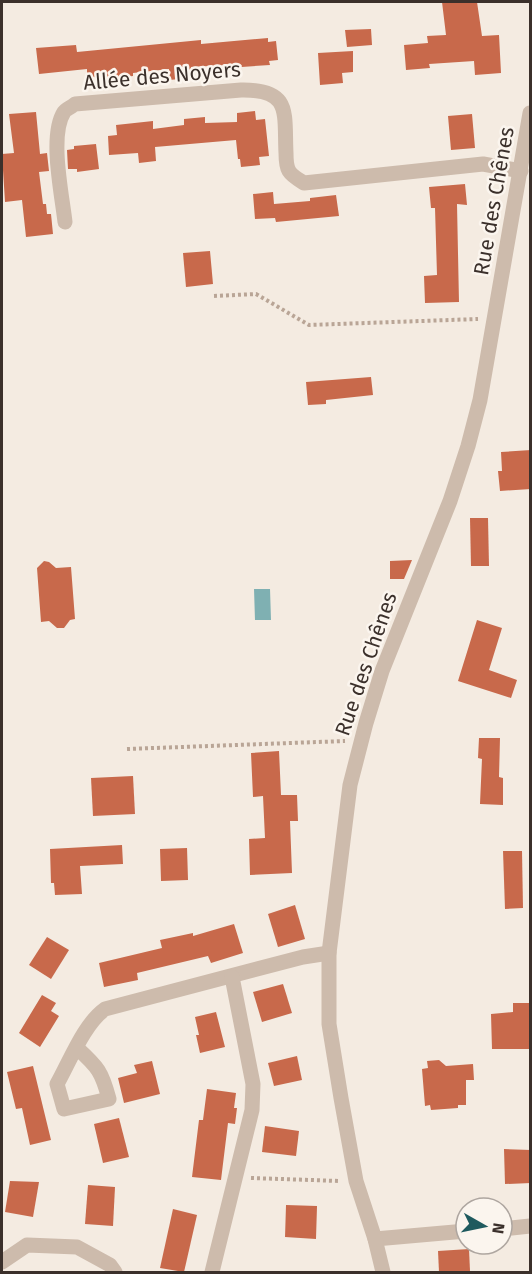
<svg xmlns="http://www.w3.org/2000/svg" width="532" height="1274" viewBox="0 0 532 1274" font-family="'Fira Sans',sans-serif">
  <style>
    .water { fill: #7fb0b2 }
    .building { fill: #c8694b }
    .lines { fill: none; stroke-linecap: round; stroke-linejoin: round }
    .path { stroke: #b9a596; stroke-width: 4; stroke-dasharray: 3 3; stroke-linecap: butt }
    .minor { stroke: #cdbbac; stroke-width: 15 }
    .labels { text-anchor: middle; stroke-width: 5; stroke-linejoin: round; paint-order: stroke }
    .street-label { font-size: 21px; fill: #3b302b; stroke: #fbf5ee }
  </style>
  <rect width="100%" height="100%" fill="#f4ebe1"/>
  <!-- water -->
  <path class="water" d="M254,589h16l1,31h-16z"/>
  <!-- building -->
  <g class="building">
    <path d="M442,2h35l5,34 17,-1 2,38 -26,2 -1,-14 -45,3 1,4 -24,2 -2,-25 24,-2 -1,-7 19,-1z"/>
    <path d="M371,29l1,16 -25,2 -2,-17z"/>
    <path d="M268,38v4l8,-1 2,19 -9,1 1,4 -43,3v-3l-36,2v11l-22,2v-11l-36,4v3l-37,4v-3l-9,1v-9l-48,5 -3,-26 40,-3 1,7 124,-12v4z"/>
    <path d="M353,51v21l-11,1 1,10 -23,2 -2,-32z"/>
    <path d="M255,111l1,9 9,-1 4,37 -10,1 1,8 -19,2 -1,-8h-2l-2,-19 -81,7 1,14 -17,2 -1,-10 -29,2 -1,-19 9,-1 -1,-10 37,-4v8l31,-4v-6l21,-2v6l32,-1v-9z"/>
    <path d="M36,112l4,42 7,-1 2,18 -10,1 4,32h3l1,10h4l2,20 -27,3 -4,-37 -17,2 -3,-48 12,-1 -5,-39z"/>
    <path d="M472,114l3,34 -24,2 -3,-34z"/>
    <path d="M96,144l3,25 -22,3v-3h-9l-1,-19 7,-1v-3z"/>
    <path d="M465,184l2,21 -10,-1 2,98 -34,1 -1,-27 13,-1 -2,-67h-4l-2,-21z"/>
    <path d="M273,192l1,12 36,-3v-3l26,-3 3,21 -63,6 -1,-4 -20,1 -2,-25z"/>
    <path d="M210,251l3,33 -27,3 -3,-34z"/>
    <path d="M371,377l2,18 -47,5v4l-18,1 -2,-23z"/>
    <path d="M531,450v39l-31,2 -2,-20h4l-1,-19z"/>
    <path d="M470,518h18l1,48h-18z"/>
    <path d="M412,560l-8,19h-14v-18z"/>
    <path d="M44,561l5,1 7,6 15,-1 4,52 -5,1 -6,8h-7l-8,-7 -8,1 -4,-54z"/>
    <path d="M477,620l25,8 -13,42 28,10 -6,18 -53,-17z"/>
    <path d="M479,738h21l-1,39 4,1v27l-23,-1 2,-45 -4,-1z"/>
    <path d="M279,751l2,44h16l1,26h-8l2,52 -42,2 -1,-36 16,-1 -2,-42 -10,1 -2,-44z"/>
    <path d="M133,776l2,38 -42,2 -2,-38z"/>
    <path d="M122,845l1,19 -43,2 2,28 -27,1 -1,-12h-3l-1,-34z"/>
    <path d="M187,848l1,32 -27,1 -1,-32z"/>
    <path d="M503,851h19l1,57 -18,1z"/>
    <path d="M295,905l10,34 -27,8 -10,-33z"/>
    <path d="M234,924l9,29 -32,10 -3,-7 -71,17 1,7 -34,7 -5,-24 63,-15 -2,-8 33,-7v3z"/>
    <path d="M47,937l22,13 -18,29 -22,-14z"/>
    <path d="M283,984l9,29 -30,9 -9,-30z"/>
    <path d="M42,995l14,8 -5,8 8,5 -19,31 -21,-14z"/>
    <path d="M513,1003h18v46h-39l-1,-35 22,-2z"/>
    <path d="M216,1012l9,35 -25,6 -4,-18h3l-4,-18z"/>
    <path d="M297,1056l5,24 -28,6 -6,-23z"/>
    <path d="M439,1060l7,6 27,-2 1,16h-8v25h-8v3l-27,2 -1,-5 -5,1 -3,-37 6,-1 -1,-7z"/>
    <path d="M152,1061l8,33 -36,9 -6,-25 19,-5 -3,-8z"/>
    <path d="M33,1066l18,74 -21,5 -8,-37 -6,1 -9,-37z"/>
    <path d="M207,1089l29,4 -2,15h3l-2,16 -7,-1 -7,57 -29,-3 7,-57h4z"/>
    <path d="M119,1118l10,39 -26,6 -9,-39z"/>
    <path d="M265,1126l34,5 -3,25 -34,-4z"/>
    <path d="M504,1149l27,1v33l-26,1z"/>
    <path d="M10,1181l29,1 -6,35 -28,-5z"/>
    <path d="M88,1185l27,2 -2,39 -28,-2z"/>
    <path d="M286,1205l31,1 -1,33 -31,-2z"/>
    <path d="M173,1209l24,6 -13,57 -24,-4z"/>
    <path d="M469,1249l1,22 -31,1 -1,-21z"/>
  </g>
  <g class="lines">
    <!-- path -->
    <g class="path">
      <path d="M214,296l42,-2 53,31 169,-6"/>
      <path d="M127,749l218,-8"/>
      <path d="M251,1178l89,3"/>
    </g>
    <!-- minor -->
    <g class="minor">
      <path d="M65,222c-3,-27 -16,-87 -1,-110 2,-3 8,-5 11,-8l166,-14c51,-1 43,23 45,63 0,6 0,13 3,18 3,5 10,9 15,12l179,-19 38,7"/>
      <path d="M77,1048c21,19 25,24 32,51l-45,10 -7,-25c13,-23 27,-60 48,-75l198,-52 26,-4"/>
      <path d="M502,1229l28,-3"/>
      <path d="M375,1239l91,-8"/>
      <path d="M2,1262l25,-17 50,2 33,18 5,7"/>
      <path d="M212,1272l40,-162 1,-26 -21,-107"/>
      <path d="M383,1272l-8,-33 -19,-58 -15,-83 -12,-74v-71l21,-168 16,-62 16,-52 68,-170 18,-55 12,-46 50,-287"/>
    </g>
  </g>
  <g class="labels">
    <!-- street labels -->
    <g class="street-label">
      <text transform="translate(162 76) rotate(-5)" y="7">Allée des Noyers</text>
      <text transform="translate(494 201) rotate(-80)" y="7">Rue des Chênes</text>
      <text transform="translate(366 664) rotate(-71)" y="7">Rue des Chênes</text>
    </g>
  </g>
  <!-- border -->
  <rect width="532" height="1274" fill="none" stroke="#3b302b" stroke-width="6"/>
  <!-- north arrow -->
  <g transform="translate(484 1226) rotate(99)"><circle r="28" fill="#fbf5ee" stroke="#aea6a0" stroke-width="1.5"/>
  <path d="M0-4.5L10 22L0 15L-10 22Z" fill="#1f5a5e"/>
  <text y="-9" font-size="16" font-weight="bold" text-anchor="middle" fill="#3b302b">N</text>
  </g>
</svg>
